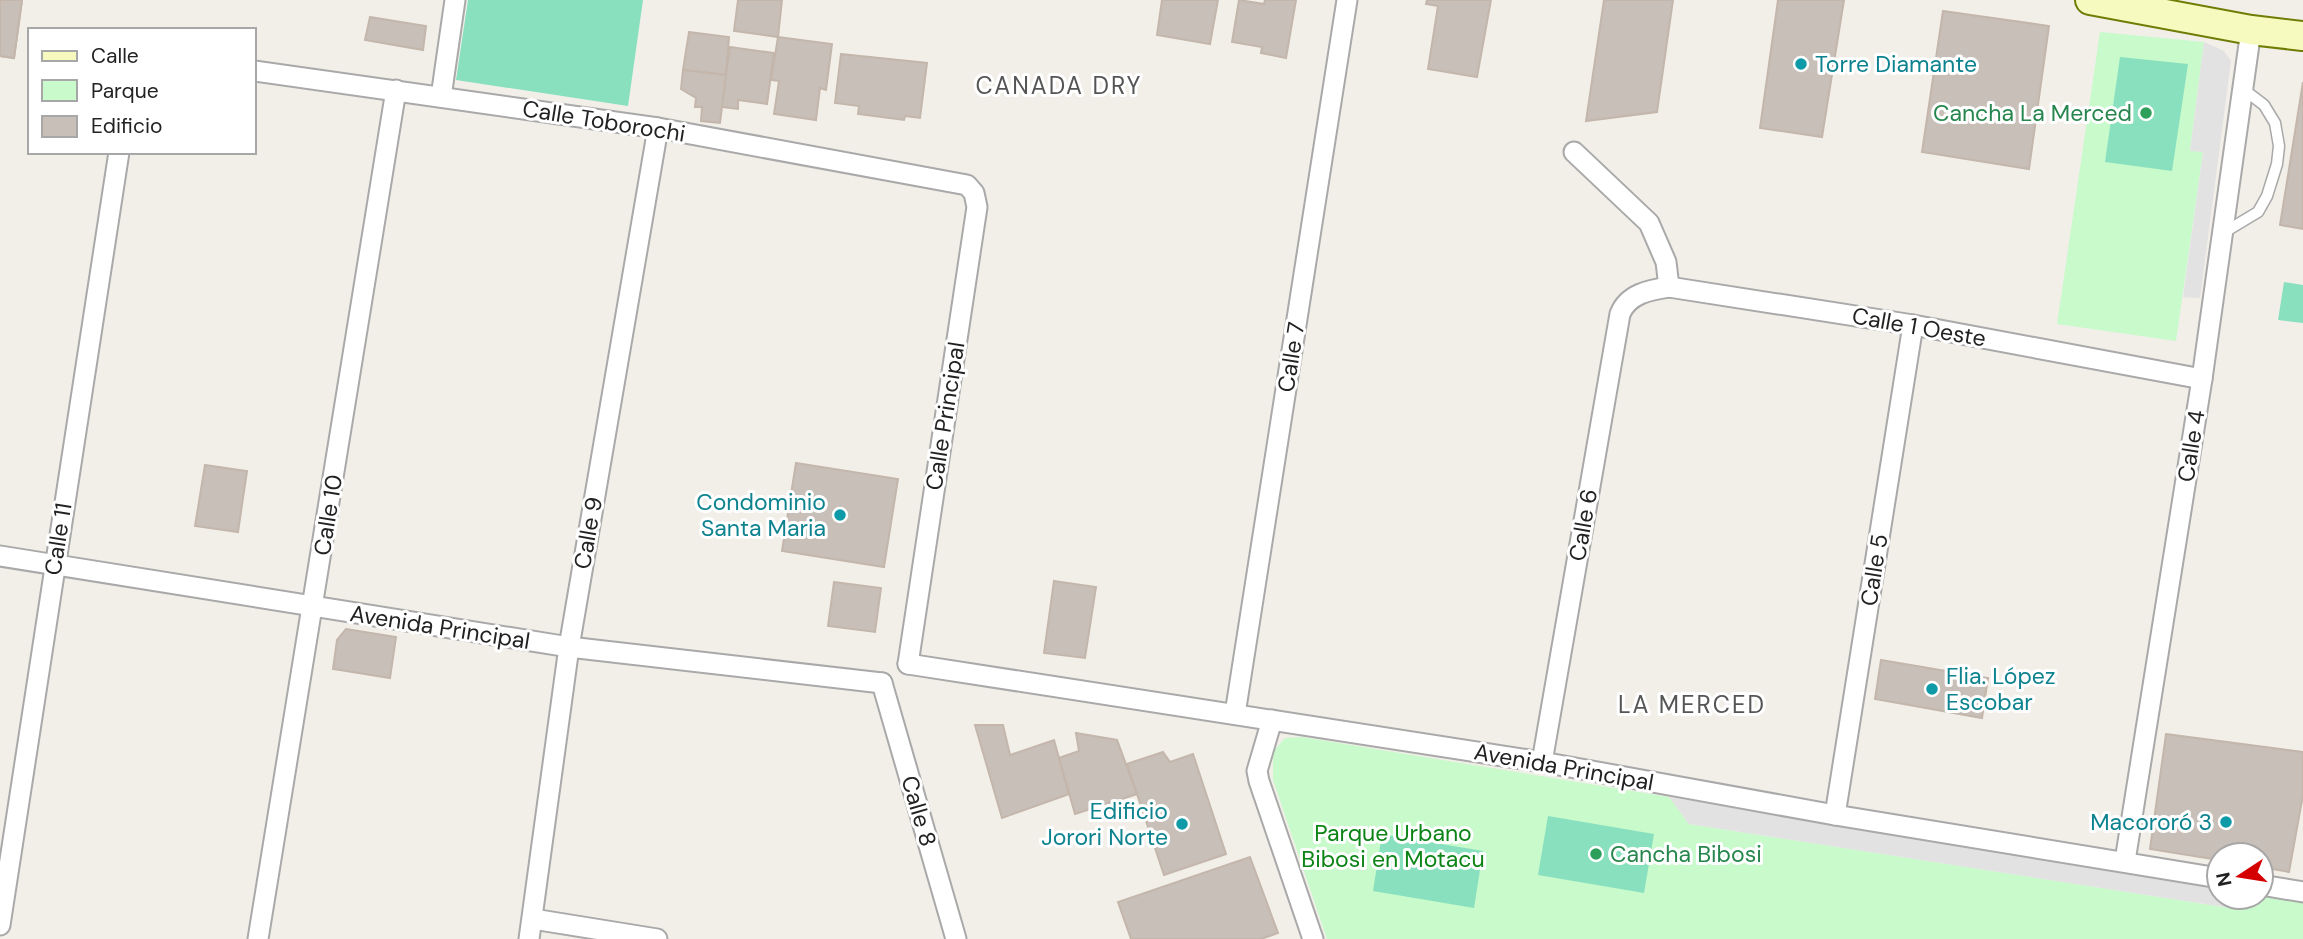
<svg xmlns="http://www.w3.org/2000/svg" width="2303" height="939" viewBox="0 0 2303 939" font-family="'DM Sans',sans-serif">
  <style>
    .park { fill: #c8facc }
    .pitch { fill: #88e0be }
    .parking { fill: #e2e2e2 }
    .building { fill: #c7bfb8; stroke: #c4b6ab; stroke-width: 2 }
    .lines { fill: none; stroke-linecap: round; stroke-linejoin: round }
    .lane-casing { stroke: #a9a9a9; stroke-width: 13 }
    .street-casing { stroke: #a9a9a9; stroke-width: 23 }
    .secondary-casing { stroke: #707d05; stroke-width: 32 }
    .lane { stroke: #fff; stroke-width: 10 }
    .street { stroke: #fff; stroke-width: 19 }
    .secondary { stroke: #f7fabf; stroke-width: 28 }
    .culture-dot { fill: #0f9aa8; stroke: #fff; stroke-width: 2.5 }
    .leisure-dot { fill: #2e9e5b; stroke: #fff; stroke-width: 2.5 }
    .labels { text-anchor: middle; stroke-width: 6; stroke-linejoin: round; paint-order: stroke }
    .culture-label { font-size: 23px; fill: #0d838f; stroke: #fff; text-anchor: end }
    .leisure-label { font-size: 23px; fill: #27864d; stroke: #fff; text-anchor: end }
    .street-label { font-size: 23px; fill: #222; stroke: #fff }
    .park-label { font-size: 23px; fill: #0c8416; stroke: #fff }
    .neighbourhood-label { font-size: 24px; letter-spacing: 2px; fill: #555; stroke: #fff }
  </style>
  <rect width="100%" height="100%" fill="#f2efe9"/>
  <!-- park -->
  <g class="park">
    <path d="M2100,32l104,10 -14,108 13,2 -27,189 -119,-17z"/>
    <path d="M1302,737l367,60 20,27 541,84 11,-11h20v-2l42,8v36h-976l-54,-159v-28l12,-14z"/>
  </g>
  <!-- pitch -->
  <g class="pitch">
    <path d="M468,0h175l-15,106 -172,-26z"/>
    <path d="M2120,57l68,7 -16,107 -67,-9z"/>
    <path d="M2284,282l19,3v38l-25,-3z"/>
    <path d="M1548,816l106,18 -10,59 -106,-18z"/>
    <path d="M1382,834l101,17 -9,57 -101,-17z"/>
  </g>
  <!-- parking -->
  <g class="parking">
    <path d="M2204,42l20,9 7,10 -31,237 -17,-1 20,-145 -13,-1z"/>
    <path d="M1669,797l550,91v9h22l-10,11 -542,-84z"/>
  </g>
  <!-- building -->
  <g class="building">
    <path d="M0,0h22l-8,58 -14,-2z"/>
    <path d="M0,0h22l-8,58 -14,-2z"/>
    <path d="M782,0l-4,37 -44,-6 4,-31z"/>
    <path d="M1162,0h56l-8,44 -53,-9z"/>
    <path d="M1239,0l25,4 1,-4h31l-10,58 -25,-5 1,-6 -30,-5z"/>
    <path d="M1427,0h64l-14,77 -49,-8 10,-63 -12,-2z"/>
    <path d="M1604,0h69l-16,112 -71,9z"/>
    <path d="M1778,0h66l-22,137 -62,-9z"/>
    <path d="M1943,11l106,15 -20,143 -107,-17z"/>
    <path d="M370,17l56,9 -3,24 -58,-10z"/>
    <path d="M689,32l40,5 -3,38 -43,-5z"/>
    <path d="M778,37l54,7 -6,46 -6,-2 -4,32 -42,-6 5,-33 -8,-1z"/>
    <path d="M730,47l44,6 -7,51 -29,-4v9l-17,-2z"/>
    <path d="M841,54l86,9 -7,55 -15,-2 -1,4 -46,-6 1,-8 -24,-3z"/>
    <path d="M683,70l43,5 -6,48 -19,-2 1,-14h-7l1,-9 -15,-9z"/>
    <path d="M2303,82v147l-23,-4z"/>
    <path d="M796,463l102,16 -14,88 -102,-16z"/>
    <path d="M205,465l42,6 -9,61 -43,-6z"/>
    <path d="M1054,581l42,6 -11,71 -41,-5z"/>
    <path d="M834,582l47,6 -6,44 -47,-6z"/>
    <path d="M346,629l50,8 -6,41 -57,-9 4,-29z"/>
    <path d="M1881,660l107,18 -6,40 -107,-19z"/>
    <path d="M975,725h28l7,30 44,-15 15,54 -67,24z"/>
    <path d="M1076,733l41,7 20,54 -62,20 -16,-56 20,-7z"/>
    <path d="M2166,734l137,18v43l-14,77 -28,-5v-12h-42v5l-69,-11z"/>
    <path d="M1163,752l7,10 23,-8 33,100 -62,21 -37,-111z"/>
    <path d="M1250,857l28,76 -17,6h-130l-13,-37z"/>
  </g>
  <g class="lines">
    <!-- lane casing -->
    <g class="lane-casing">
      <path id="lane" d="M2223,233l35,-21 9,-16 10,-32 2,-18 -4,-23 -11,-18 -21,-16"/>
    </g>
    <!-- street casing -->
    <g class="street-casing">
      <g id="street">
        <path d="M254,71l404,57 309,57 7,8 3,14 -69,457"/>
        <path d="M441,97l14,-97"/>
        <path d="M1574,152l75,71 17,39 3,25"/>
        <path d="M0,556l569,91 313,36"/>
        <path d="M908,664l634,98 293,53 384,63"/>
        <path d="M882,683l74,256"/>
        <path d="M1235,714l112,-714"/>
        <path d="M1272,720l-15,51 2,10 54,158"/>
        <path d="M1542,762l78,-448c8,-20 29,-24 49,-27l244,38 289,54"/>
        <path d="M1835,815l78,-490"/>
        <path d="M2125,861l77,-482 49,-349"/>
        <path d="M2261,885l42,7"/>
        <path d="M533,919l124,20"/>
        <path d="M0,925l119,-773"/>
        <path d="M258,939l138,-849"/>
        <path d="M529,939l40,-292 89,-519"/>
      </g>
    </g>
    <!-- secondary casing -->
    <g class="secondary-casing">
      <path id="secondary" d="M2090,0l161,30 52,6"/>
    </g>
    <!-- lane -->
    <use href="#lane" class="lane"/>
    <!-- street -->
    <use href="#street" class="street"/>
    <!-- secondary -->
    <use href="#secondary" class="secondary"/>
  </g>
  <!-- markers -->
  <g class="culture-dot">
    <circle cx="1801" cy="64" r="7"/>
    <circle cx="840" cy="515" r="7"/>
    <circle cx="1932" cy="689" r="7"/>
    <circle cx="2226" cy="822" r="7"/>
    <circle cx="1182" cy="824" r="7"/>
  </g>
  <g class="leisure-dot">
    <circle cx="2146" cy="113" r="7"/>
    <circle cx="1596" cy="854" r="7"/>
  </g>
  <g class="labels">
    <!-- culture labels -->
    <g class="culture-label">
      <text x="1815" y="72" text-anchor="start">Torre Diamante</text>
      <text x="826" y="510">Condominio<tspan x="826" dy="26">Santa Maria</tspan></text>
      <text x="1946" y="684" text-anchor="start">Flia. López<tspan x="1946" dy="26">Escobar</tspan></text>
      <text x="1168" y="819">Edificio<tspan x="1168" dy="26">Jorori Norte</tspan></text>
      <text x="2212" y="830">Macororó 3</text>
    </g>
    <!-- leisure labels -->
    <g class="leisure-label">
      <text x="2132" y="121">Cancha La Merced</text>
      <text x="1610" y="862" text-anchor="start">Cancha Bibosi</text>
    </g>
    <!-- street labels -->
    <g class="street-label">
      <text transform="translate(604 121) rotate(9)" y="8">Calle Toborochi</text>
      <text transform="translate(1919 327) rotate(10)" y="8">Calle 1 Oeste</text>
      <text transform="translate(1291 357) rotate(-81)" y="8">Calle 7</text>
      <text transform="translate(945 416) rotate(-81)" y="8">Calle Principal</text>
      <text transform="translate(2191 446) rotate(-81)" y="8">Calle 4</text>
      <text transform="translate(328 515) rotate(-81)" y="8">Calle 10</text>
      <text transform="translate(1583 525) rotate(-80)" y="8">Calle 6</text>
      <text transform="translate(588 533) rotate(-80)" y="8">Calle 9</text>
      <text transform="translate(58 539) rotate(-81)" y="8">Calle 11</text>
      <text transform="translate(1874 570) rotate(-81)" y="8">Calle 5</text>
      <text transform="translate(440 627) rotate(9)" y="8">Avenida Principal</text>
      <text transform="translate(1564 767) rotate(10)" y="8">Avenida Principal</text>
      <text transform="translate(919 811) rotate(74)" y="8">Calle 8</text>
    </g>
    <!-- park labels -->
    <g class="park-label">
      <text x="1393" y="841">Parque Urbano<tspan x="1393" dy="26">Bibosi en Motacu</tspan></text>
    </g>
    <!-- neighbourhood labels -->
    <g class="neighbourhood-label">
      <text x="1059" y="94">CANADA DRY</text>
      <text x="1692" y="713">LA MERCED</text>
    </g>
  </g>
  <!-- legend -->
  <rect x="28" y="28" width="228" height="126" fill="#ffffff" stroke="#a7a7a7" stroke-width="2"/>
  <rect x="42" y="51" width="35" height="10" fill="#f7fabf" stroke="#a7a7a7" stroke-width="2"/>
  <text x="91" y="63" font-size="21" fill="#222222">Calle</text>
  <rect x="42" y="80" width="35" height="21" fill="#c8facc" stroke="#a7a7a7" stroke-width="2"/>
  <text x="91" y="98" font-size="21" fill="#222222">Parque</text>
  <rect x="42" y="116" width="35" height="21" fill="#c7bfb8" stroke="#a7a7a7" stroke-width="2"/>
  <text x="91" y="133" font-size="21" fill="#222222">Edificio</text>
  <!-- north arrow -->
  <g transform="translate(2240 876) rotate(258)"><circle r="33" fill="#ffffff" stroke="#a7a7a7" stroke-width="2"/>
  <path d="M0-5L12 26L0 18L-12 26Z" fill="#d40000"/>
  <text y="-10" font-size="19" font-weight="bold" text-anchor="middle" fill="#222222">N</text>
  </g>
</svg>
